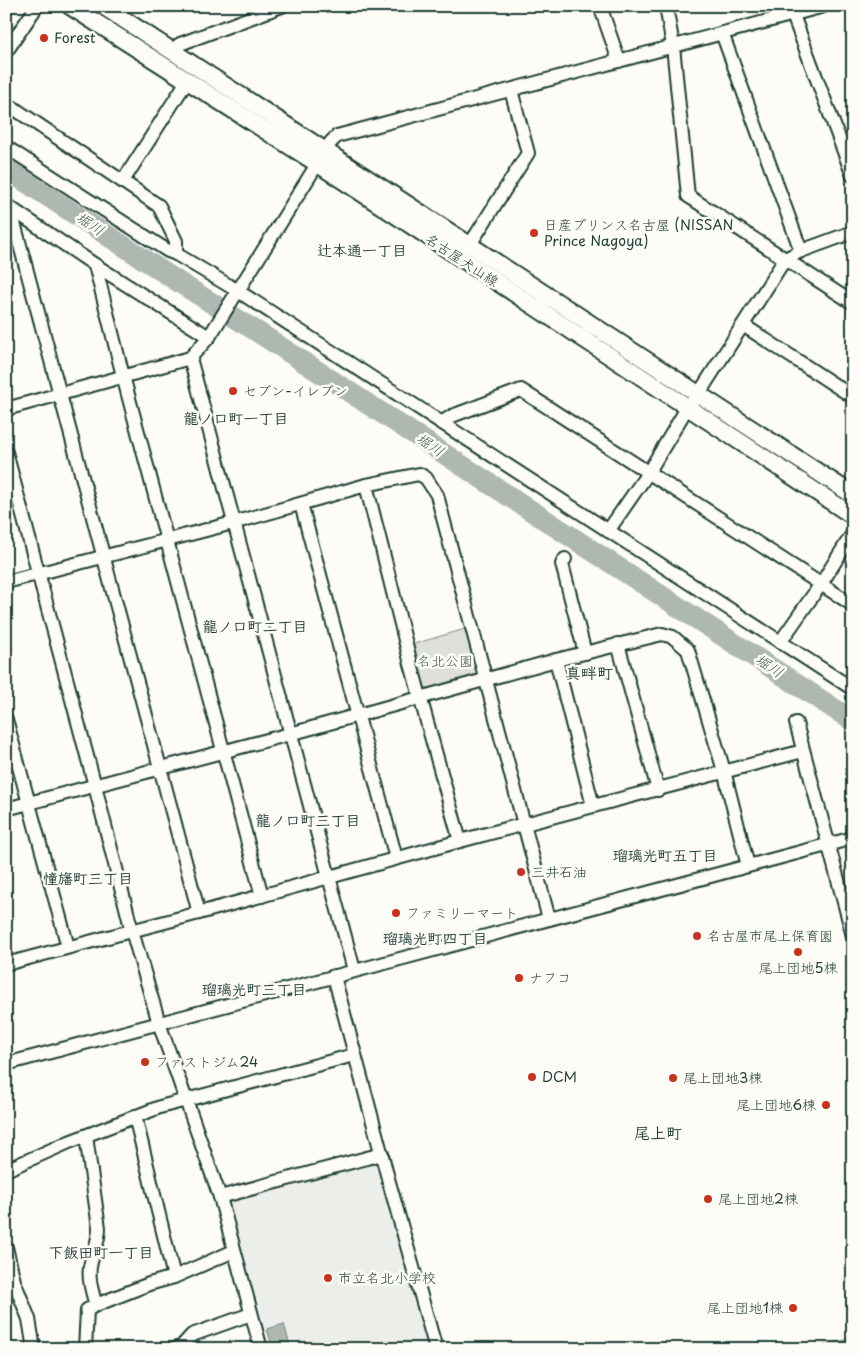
<svg xmlns="http://www.w3.org/2000/svg" width="859" height="1355" viewBox="0 0 859 1355" font-family="'Playpen Sans','Klee One',sans-serif">
  <style>
    .built { fill: #eceee9 }
    .green { fill: #dde0db; stroke: #7e8e88 }
    .water { fill: #aeb8b1; stroke: #75877f }
    .lines { fill: none; stroke-linecap: round; stroke-linejoin: round }
    .river { stroke: #aeb8b1; stroke-width: 21 }
    .minor-casing { stroke: #1f3d34; stroke-width: 16 }
    .major-casing { stroke: #1f3d34; stroke-width: 20 }
    .minor { stroke: #fdfcf7; stroke-width: 12 }
    .major { stroke: #fdfcf7; stroke-width: 16 }
    .poi-dot { fill: #c8321e; stroke: #fdfcf7; stroke-width: 2 }
    .labels { text-anchor: middle; stroke-width: 5; stroke-linejoin: round; paint-order: stroke }
    .poi-label { font-size: 14px; fill: #1f3d34; stroke: #fdfcf7; text-anchor: start }
    .street-label { font-size: 14px; fill: #1f3d34; stroke: #fdfcf7 }
    .park-label { font-size: 14px; fill: #455e55; stroke: #fdfcf7 }
    .water-label { font-size: 15px; font-style: italic; fill: #435c53; stroke: #fdfcf7 }
    .neighbourhood-label { font-size: 15px; font-weight: bold; fill: #1f3d34; stroke: #fdfcf7 }
    .quarter-label { font-size: 16px; font-weight: bold; fill: #1f3d34; stroke: #fdfcf7 }
  </style>
  <rect width="100%" height="100%" fill="#fdfcf7"/>
  <filter id="ink" filterUnits="userSpaceOnUse"><feTurbulence type="fractalNoise" baseFrequency=".02" numOctaves="2"/><feDisplacementMap in="SourceGraphic" scale="10" xChannelSelector="R" yChannelSelector="G"/><feConvolveMatrix kernelMatrix="1 2 1 2 8 2 1 2 1" color-interpolation-filters="sRGB"/></filter>
  <g filter="url(#ink)">
    <!-- built -->
    <path class="built" d="M374,1163l5,2 50,184h-162l-39,-142 2,-5z"/>
    <!-- green -->
    <g class="green">
      <path d="M465,629l12,44 -5,8 -45,11 -5,-4 -12,-43z"/>
      <path d="M853,1338v11h-43l2,-1z"/>
    </g>
    <!-- water -->
    <path class="water" d="M284,1324l7,25h-18l-6,-20z"/>
    <g class="lines">
      <!-- river -->
      <path class="river" d="M6,169l171,112 90,57 586,383"/>
      <!-- minor casing -->
      <g class="minor-casing">
        <g id="minor">
          <path d="M600,6l19,55"/>
          <path d="M666,6l7,40 15,150 165,107"/>
          <path d="M790,7l63,169"/>
          <path d="M722,33l79,218"/>
          <path d="M171,51l9,-7 102,-38"/>
          <path d="M6,52l31,-46"/>
          <path d="M6,103l153,103 17,35v13"/>
          <path d="M6,147l162,104 8,3 62,37 615,398"/>
          <path d="M123,181l64,-100"/>
          <path d="M6,205l89,60 114,72"/>
          <path d="M15,211l-2,8 186,694"/>
          <path d="M469,246l59,-93 -17,-63"/>
          <path d="M95,265l28,111 139,520"/>
          <path d="M743,325l110,72"/>
          <path d="M190,358l164,612"/>
          <path d="M6,409l184,-51 19,-21 122,-195 6,-6 487,-130"/>
          <path d="M441,423l11,-7 69,-26 332,215"/>
          <path d="M6,452l89,334 37,145 27,92 61,174 41,152"/>
          <path d="M366,485l45,179 49,177"/>
          <path d="M301,504l95,354"/>
          <path d="M608,531l40,-58 39,-65 11,-13 87,-136 16,-8 52,-19"/>
          <path d="M565,559l-3,5 23,89"/>
          <path d="M6,582l227,-59 133,-38 53,-11 7,4 11,17 112,424"/>
          <path d="M781,641l40,-57 32,-51"/>
          <path d="M618,644l40,146"/>
          <path d="M556,660l37,146"/>
          <path d="M6,719l62,228"/>
          <path d="M796,723l57,213"/>
          <path d="M6,809l284,-75 266,-74 106,-26 11,3 15,13 36,121 24,95"/>
          <path d="M6,964l193,-51 261,-72 343,-90"/>
          <path d="M334,976l55,206 47,167"/>
          <path d="M6,1064l847,-226"/>
          <path d="M135,1116l39,161"/>
          <path d="M86,1136l13,92c0,13 -5,22 -8,34 -4,14 1,30 5,43"/>
          <path d="M6,1170l63,-28 91,-35 194,-52"/>
          <path d="M220,1197l162,-43"/>
          <path d="M6,1247l8,34 15,38 5,30"/>
          <path d="M85,1349l2,-39 9,-5 53,-21 25,-7 60,-26"/>
          <path d="M174,1349l7,-2 11,-12 59,-21"/>
        </g>
      </g>
      <!-- major casing -->
      <g class="major-casing">
        <g id="major">
          <path d="M70,6l248,158 535,352"/>
          <path d="M103,6l750,489"/>
        </g>
      </g>
      <!-- minor -->
      <use href="#minor" class="minor"/>
      <!-- major -->
      <use href="#major" class="major"/>
    </g>
  </g>
  <!-- markers -->
  <g class="poi-dot">
    <circle cx="44" cy="38" r="5"/>
    <circle cx="534" cy="233" r="5"/>
    <circle cx="233" cy="391" r="5"/>
    <circle cx="521" cy="872" r="5"/>
    <circle cx="396" cy="913" r="5"/>
    <circle cx="697" cy="936" r="5"/>
    <circle cx="798" cy="952" r="5"/>
    <circle cx="519" cy="978" r="5"/>
    <circle cx="145" cy="1062" r="5"/>
    <circle cx="532" cy="1077" r="5"/>
    <circle cx="673" cy="1078" r="5"/>
    <circle cx="826" cy="1105" r="5"/>
    <circle cx="708" cy="1199" r="5"/>
    <circle cx="328" cy="1278" r="5"/>
    <circle cx="793" cy="1308" r="5"/>
  </g>
  <g class="labels">
    <!-- poi labels -->
    <g class="poi-label">
      <text x="54" y="43">Forest</text>
      <text x="544" y="230">日産プリンス名古屋 (NISSAN<tspan x="544" dy="16">Prince Nagoya)</tspan></text>
      <text x="243" y="396">セブン-イレブン</text>
      <text x="531" y="877">三井石油</text>
      <text x="406" y="918">ファミリーマート</text>
      <text x="707" y="941">名古屋市尾上保育園</text>
      <text x="798" y="973" text-anchor="middle">尾上団地5棟</text>
      <text x="529" y="983">ナフコ</text>
      <text x="155" y="1067">ファストジム24</text>
      <text x="542" y="1082">DCM</text>
      <text x="683" y="1083">尾上団地3棟</text>
      <text x="816" y="1110" text-anchor="end">尾上団地6棟</text>
      <text x="718" y="1204">尾上団地2棟</text>
      <text x="338" y="1283">市立名北小学校</text>
      <text x="783" y="1313" text-anchor="end">尾上団地1棟</text>
    </g>
    <!-- street labels -->
    <g class="street-label">
      <text transform="translate(462 260) rotate(33)" y="5">名古屋犬山線</text>
    </g>
    <!-- park labels -->
    <g class="park-label">
      <text x="445" y="666">名北公園</text>
    </g>
    <!-- water labels -->
    <g class="water-label">
      <text transform="translate(90 224) rotate(33)" y="5">堀川</text>
      <text transform="translate(430 445) rotate(33)" y="5">堀川</text>
      <text transform="translate(769 666) rotate(33)" y="5">堀川</text>
    </g>
    <!-- neighbourhood labels -->
    <g class="neighbourhood-label">
      <text x="362" y="256">辻本通一丁目</text>
      <text x="236" y="424">龍ノ口町一丁目</text>
      <text x="255" y="632">龍ノ口町二丁目</text>
      <text x="308" y="826">龍ノ口町三丁目</text>
      <text x="665" y="861">瑠璃光町五丁目</text>
      <text x="88" y="884">憧旛町三丁目</text>
      <text x="435" y="944">瑠璃光町四丁目</text>
      <text x="254" y="995">瑠璃光町三丁目</text>
      <text x="101" y="1258">下飯田町一丁目</text>
    </g>
    <!-- quarter labels -->
    <g class="quarter-label">
      <text x="589" y="679">真畔町</text>
      <text x="658" y="1139">尾上町</text>
    </g>
  </g>
  <!-- margin -->
  <rect width="859" height="1355" fill="none" stroke="#fdfcf7" stroke-width="25"/>
  <rect x="12" y="12" width="834" height="1330" fill="none" stroke="#1f3d34" stroke-width="2" filter="url(#ink)"/>
</svg>
